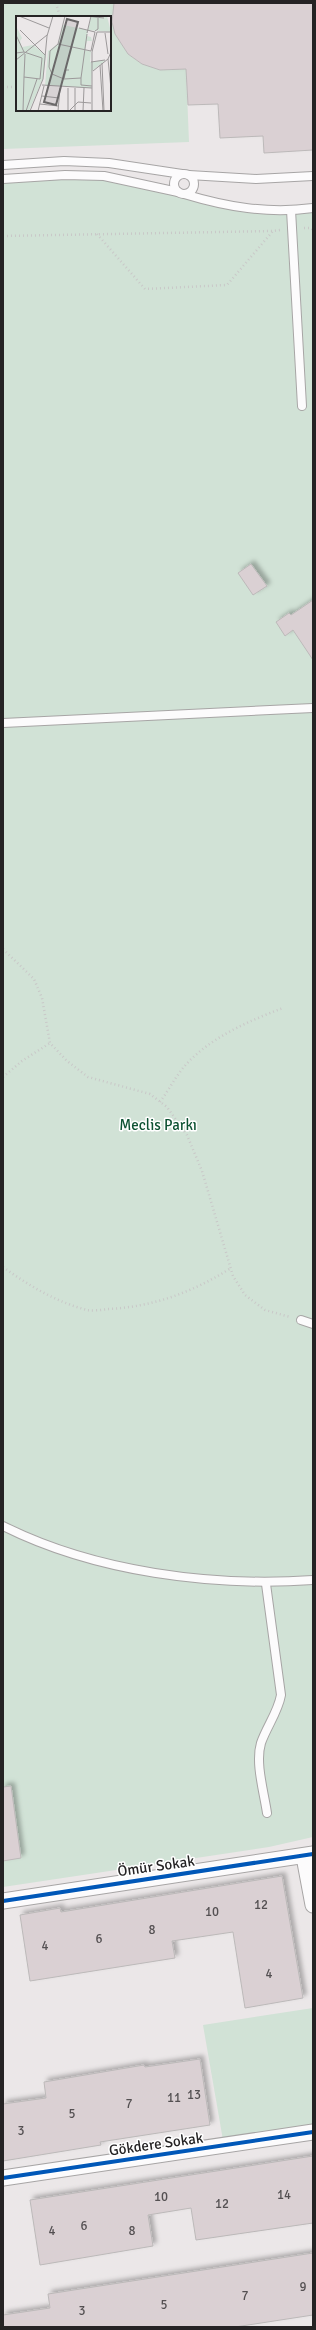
<svg xmlns="http://www.w3.org/2000/svg" width="316" height="2330" viewBox="0 0 316 2330" font-family="Signika,sans-serif">
  <style>
    .green { fill: #d1e2d6; fill-rule: evenodd }
    .building { fill: #dad0d3; stroke: #bcb9b9; filter: url(#shadow) }
    .lines { fill: none; stroke-linecap: round; stroke-linejoin: round }
    .service-casing { stroke: #a7a5a5; stroke-width: 10 }
    .minor-casing { stroke: #a7a5a5; stroke-width: 17 }
    .path { stroke: #c9c8c8; stroke-width: 2.5; stroke-dasharray: 1 3; stroke-linecap: butt }
    .service { stroke: #fcfbfc; stroke-width: 8 }
    .minor { stroke: #fcfbfc; stroke-width: 15 }
    .cycleway-casing { stroke: #fff; stroke-width: 6 }
    .cycleway { stroke: #0057b8; stroke-width: 4 }
    .labels { text-anchor: middle; stroke-width: 3; stroke-linejoin: round; paint-order: stroke }
    .number-label { font-size: 13px; fill: #545052 }
    .park-label { font-size: 15px; fill: #0e5233; stroke: #fff }
    .street-label { font-size: 15px; fill: #252324; stroke: #fff }
    .inset-road { fill: none; stroke: #9c999a; stroke-width: 1 }
    .view { fill: #6a6869; fill-opacity: 0.15; stroke: #6a6869; stroke-width: 2 }
    .inset-edge { fill: none; stroke: #252324; stroke-width: 2 }
  </style>
  <defs>
    <filter id="shadow"><feDropShadow dx="3.5" dy="-3.5" stdDeviation="2" flood-color="#0004"/></filter>
  </defs>
  <rect width="100%" height="100%" fill="#ebe7e8"/>
  <!-- green -->
  <g class="green">
    <path d="M3,3h111l-2,19 3,12 13,20 14,10 44,5 3,73 -186,7zM17,17h93v93h-93z"/>
    <path d="M104,176l121,29 88,3v1629l-44,10 -266,40v-1708z"/>
    <path d="M313,2008v124l-89,14 -21,-121z"/>
  </g>
  <!-- building -->
  <g class="building">
    <path d="M114,3h199v147l-49,3 -1,-17 -43,2 -2,-34 -30,1 -2,-36 -26,1 -18,-6 -14,-10 -13,-20 -3,-12z"/>
    <path d="M251,564l16,22 -14,9 -15,-22z"/>
    <path d="M313,600v60l-20,-30 -8,6 -9,-14 13,-9 2,2z"/>
    <path d="M11,1786l10,72 -18,3v-74z"/>
    <path d="M282,1876l21,122 -58,10 -12,-76 -61,9 3,17 -145,23 -10,-66 40,-7 1,4z"/>
    <path d="M200,2059l10,66 -110,17 1,3 -98,16v-57l43,-6 -2,-16 100,-17 1,2z"/>
    <path d="M313,2156v67l-117,17 -5,-32 -43,7 5,31 -113,19 -10,-65z"/>
    <path d="M313,2253v62l-78,12h-232v-12l47,-7 -2,-14z"/>
  </g>
  <g class="lines">
    <!-- service casing -->
    <g class="service-casing">
      <g id="service">
        <path d="M3,165l61,-4 45,2 73,11"/>
        <circle cx="184" cy="184" r="10"/>
        <path d="M189,175l67,4 57,-3"/>
        <path d="M3,179l62,-4 39,1 74,16"/>
        <path d="M184,194c43,13 84,20 129,14"/>
        <path d="M291,210l11,196"/>
        <path d="M3,723l310,-15"/>
        <path d="M301,1320l12,4"/>
        <path d="M3,1526c92,46 209,61 310,54"/>
        <path d="M266,1584l15,111c-3,17 -14,31 -20,48 -6,20 3,49 6,70"/>
      </g>
    </g>
    <!-- minor casing -->
    <g class="minor-casing">
      <g id="minor">
        <path d="M304,1857l9,48"/>
        <path d="M3,1901l310,-47"/>
        <path d="M3,2178l310,-46"/>
      </g>
    </g>
    <!-- path -->
    <g class="path">
      <path d="M56,3l4,14"/>
      <path d="M3,87h14"/>
      <path d="M304,228h7l2,2"/>
      <path d="M97,234l48,55 82,-4 46,-54 7,-1"/>
      <path d="M3,236l270,-5"/>
      <path d="M3,949l31,30 8,19 8,45 17,18 21,16 62,17 17,13 20,28 15,36 31,105 12,19 20,15 25,7"/>
      <path d="M3,1077l19,-16 28,-18"/>
      <path d="M160,1102c8,-11 15,-24 23,-34 25,-30 66,-47 100,-60"/>
      <path d="M3,1267c25,18 53,35 84,43 6,1 14,0 21,-1 45,-2 85,-17 123,-41"/>
    </g>
    <!-- service -->
    <use href="#service" class="service"/>
    <!-- minor -->
    <use href="#minor" class="minor"/>
    <!-- cycleway casing -->
    <g class="cycleway-casing">
      <g id="cycleway">
        <path d="M3,1901l310,-47"/>
        <path d="M3,2178l310,-46"/>
      </g>
    </g>
    <!-- cycleway -->
    <use href="#cycleway" class="cycleway"/>
  </g>
  <g class="labels">
    <!-- number labels -->
    <g class="number-label">
      <text x="261" y="1909">12</text>
      <text x="212" y="1916">10</text>
      <text x="152" y="1934">8</text>
      <text x="99" y="1943">6</text>
      <text x="45" y="1950">4</text>
      <text x="269" y="1978">4</text>
      <text x="194" y="2099">13</text>
      <text x="174" y="2102">11</text>
      <text x="129" y="2108">7</text>
      <text x="72" y="2118">5</text>
      <text x="21" y="2135">3</text>
      <text x="284" y="2199">14</text>
      <text x="161" y="2201">10</text>
      <text x="222" y="2208">12</text>
      <text x="84" y="2230">6</text>
      <text x="52" y="2235">4</text>
      <text x="132" y="2235">8</text>
      <text x="303" y="2291">9</text>
      <text x="245" y="2300">7</text>
      <text x="164" y="2309">5</text>
      <text x="82" y="2315">3</text>
    </g>
    <!-- park labels -->
    <g class="park-label">
      <text x="158" y="1130">Meclis Parkı</text>
    </g>
    <!-- street labels -->
    <g class="street-label">
      <text transform="translate(156 1866) rotate(-8)" y="5">Ömür Sokak</text>
      <text transform="translate(156 2144) rotate(-8)" y="5">Gökdere Sokak</text>
    </g>
  </g>
  <!-- overview -->
  <g transform="translate(16 16)">
    <rect width="95" height="95" fill="#ebe7e8"/>
    <path d="M70,0h21l4,16 -23,-2 3,-13zM47,9l25,5 -1,6 4,1 1,4h-5l-2,9 6,1 -1,11 16,-2 -14,11 -1,17 -46,-3 3,-34 10,-7zM0,10l6,12 -2,3 2,6 11,-2 13,10 -3,23 -14,33h-13z" fill="#d1e2d6"/>
    <path class="inset-road" d="M3,0l30,12M49,0l-7,28 -8,7 -1,16 3,7 12,5 17,-1 6,-44M70,0l18,2M4,14l25,25M79,15l3,-2v-11M71,17l4,-17M89,17l3,21M0,19l8,17M42,28l33,7 4,-19 -16,-4M95,36l-3,7 3,30M0,37l8,-1 18,6 -2,21 -16,-2 -1,34M0,44l31,-25M75,46l14,-2M86,47l2,48M84,49l3,46M77,55l15,-12M8,61l1,-23M65,62v7l11,1M48,63l2,-9h3M26,69l50,3M52,72v23M26,80l17,2M24,88l18,2M10,95l11,-32M14,95l13,-32 4,-43 6,-20M22,95l6,-25M42,95l2,-23M53,95l9,-9 13,1M59,95v-23M67,95l1,-23M76,95v-59l5,-20h14"/>
    <path class="view" d="M51,3l11,3 -22,83 -12,-3z"/>
    <rect width="95" height="95" class="inset-edge"/>
  </g>
  <!-- border -->
  <rect width="316" height="2330" fill="none" stroke="#252324" stroke-width="8"/>
</svg>
